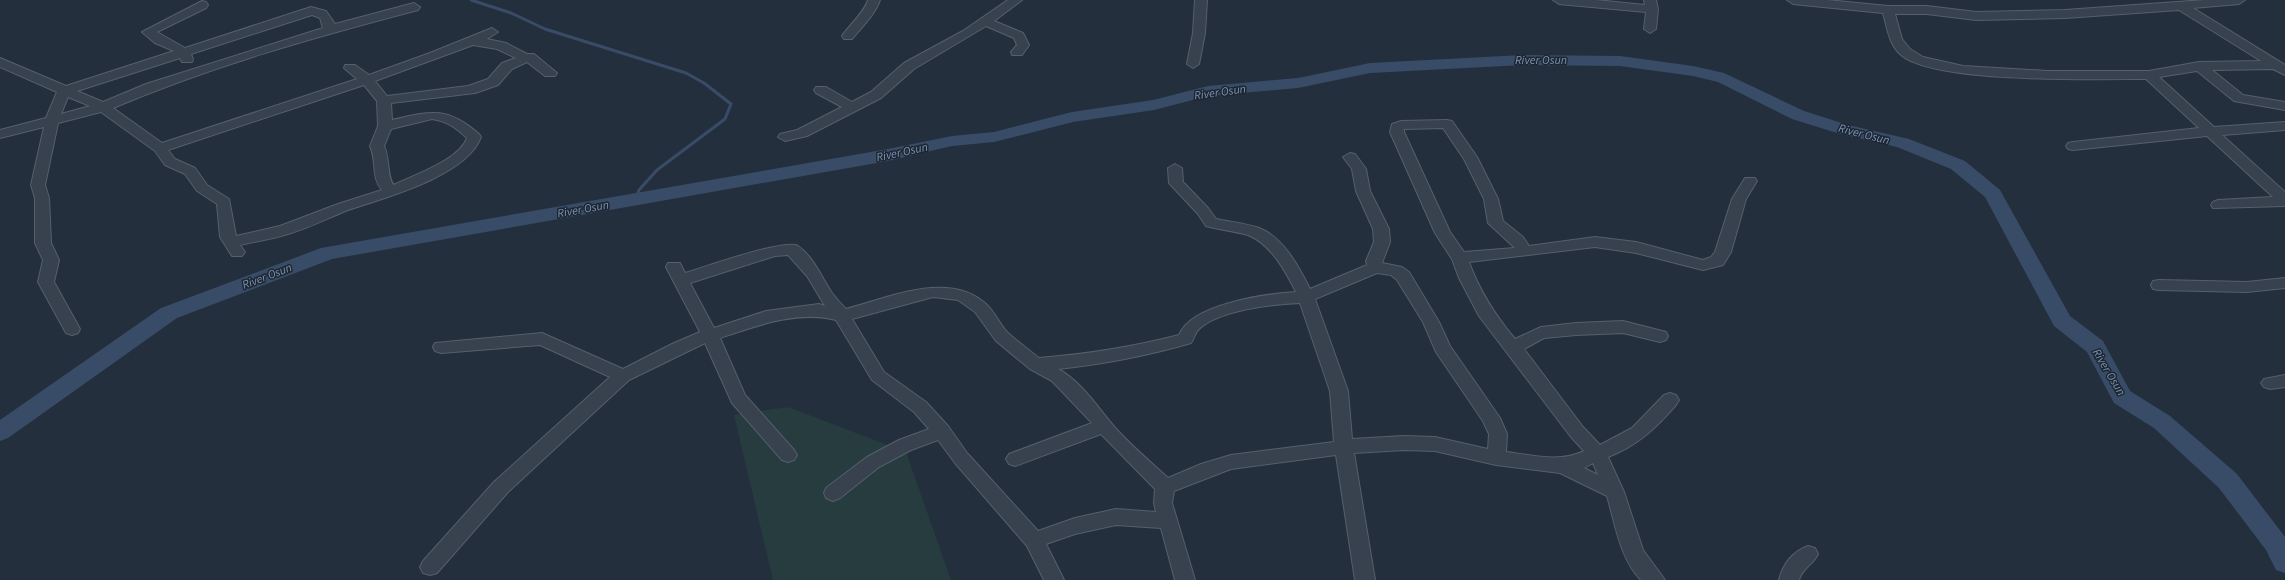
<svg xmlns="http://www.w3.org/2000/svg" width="2285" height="580" viewBox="0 0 2285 580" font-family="'Source Sans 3',sans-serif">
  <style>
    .green { fill: #263c3f }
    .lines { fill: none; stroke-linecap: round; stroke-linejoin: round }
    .stream { stroke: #394c67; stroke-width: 3 }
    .river { fill: #394c67; fill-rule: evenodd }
    .minor-casing { stroke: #565f6c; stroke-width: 2 }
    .minor { fill: #38414e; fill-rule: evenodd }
    .labels { text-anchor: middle; stroke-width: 3; stroke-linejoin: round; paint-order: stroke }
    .water-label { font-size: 12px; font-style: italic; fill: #7c92b1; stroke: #1d2633 }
  </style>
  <rect width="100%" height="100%" fill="#242f3e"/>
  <!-- green -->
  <path class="green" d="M788,407l118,45 45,128h-178l-39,-165z"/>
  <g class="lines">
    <!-- stream -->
    <path class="stream" d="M471,0l40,13 34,16 141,44 18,10 27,21 -6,15 -68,51 -18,20 -4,10"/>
    <!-- river -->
    <path class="river" d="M1523,55l97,1 73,10 31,7 80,38 44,14 61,14 56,22 35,29 70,126 33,25 27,50 40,25 67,58 48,63v36l-9,-3 -10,-20 -47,-62 -65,-60 -40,-25 -27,-51 -33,-26 -69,-129 -34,-28 -54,-22 -60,-14 -45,-14 -74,-37 -25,-6 -73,-10 -97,-1 -153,8 -72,15 -90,8 -54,14 -81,12 -79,20 -42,4 -64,15 -556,98 -155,59 -169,120 -8,3v-21l161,-112 160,-60 567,-99 64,-13 42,-4 78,-20 81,-12 55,-14 90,-8 72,-15z"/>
    <!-- minor casing -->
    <g class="minor-casing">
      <g id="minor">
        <path d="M868,0h12c-4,13 -18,27 -28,39h-8l-2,-3c8,-12 22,-23 26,-36z"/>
        <path d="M1008,0h14l-28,21 29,12 6,12 -7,10h-10l-1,-3 6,-7 -3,-7 -28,-12 -72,43 -33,29 -74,38 -22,5 -7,-4 2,-3 17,-4 45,-23 -26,-14 -2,-3 2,-3h10l26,15 19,-10 33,-29 59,-32z"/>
        <path d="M1195,0h12l-2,33 -6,31 -6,4 -6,-4 6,-31z"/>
        <path d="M1553,0h43l49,5 -1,-5h12l2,9 -2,20 -6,4 -6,-4 2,-17 -87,-8z"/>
        <path d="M1787,0h40l61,6h39l49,6 89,-2 140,-10h40l-6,4 -46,4 92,57v10l-12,-6 -61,1 31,25 42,7v8l-51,-9 -37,-30 -38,6 55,50 71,-5v8l-63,5 63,57v14l-72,2 -2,-3 2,-3 5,-2 55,-3 -66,-61 -134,14 -5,-1 -2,-3 2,-3 5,-1 126,-14 -53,-49c-47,0 -215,5 -246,-25 -11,-10 -13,-27 -17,-41l-90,-9zM2179,10l82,51 -62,1 -50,9h-102l-84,-5 -40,-9 -13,-8 -8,-10 -7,-25h32l49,6 89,-2z"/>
        <path d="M202,1l4,1 2,3 -2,3 -49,24 28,16 126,-41 15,4 9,13 79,-21 6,4 -2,3c-103,27 -206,56 -305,98l49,35 195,-64 -13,-11 1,-3h10l14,10 61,-22 62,-25 6,4 -11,7 19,4 21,11h7l23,19 -2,3h-10l-18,-14 -15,7 -14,16 -23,8 -84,10 1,17c39,-9 55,-14 87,14l2,3c-14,39 -97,61 -133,73 -20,8 -39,18 -60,24 -15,5 -32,7 -48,11l5,7 -3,4h-10l-12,-19 -3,-33 -20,-13 -12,-17 -20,-9 -10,-14 -54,-39 -43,11 -13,62 4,13 2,45 8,17 -5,22 26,47 -2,4 -6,2 -6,-2 -28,-51 5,-22 -8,-17v-45l-4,-13 13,-58 -44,11v-8l46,-12 11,-26 -57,-25v-9l66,28 108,-35 -19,-8 -13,-11zM312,15l8,3 3,10 -177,56 -43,18 -26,-11 103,-33 2,4h10l1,-3 -2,-5zM473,45l24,4 19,9 -14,5 -14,16 -20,7 -81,10 -12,-15zM364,85l13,16 1,25 -8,20c7,15 1,32 12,44l-44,14 -58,22 -44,10 -7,-37 -22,-14 -12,-17 -20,-9 -7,-9zM68,97l22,9 -29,8zM432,119c15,2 24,9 35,19 -8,22 -53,37 -73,47 -7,-6 -4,-27 -10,-39l7,-17z"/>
        <path d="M1447,120l5,1 25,36 21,42 5,22 20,16 6,9 66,-9 41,5 67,18 8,-3 4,-5 17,-53 13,-21h10l2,3 -11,18 -15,53 -8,13 -20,5 -67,-17 -41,-6 -126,15c11,30 26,53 46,77l26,-12 35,-4 47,-2 43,11 2,4 -2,4 -6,2 -37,-9 -47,2 -32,3 -20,11 59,78 17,18 32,-17 32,-33 6,-2 6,2 3,5 -3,5c-20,23 -39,41 -68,52l16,35 19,58 22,30h-24c-21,-21 -26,-57 -34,-84l-47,-23 -64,-8 -61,-14 -31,-1 -50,3 21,127h-20l-19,-125 -105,14 -57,22 -2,12 23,77h-20l-14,-52 -45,-3 -41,9 -29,10 18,36h-20l-17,-34 -72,-83 -17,-23 -27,10 -32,17 -39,31 -7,3 -7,-3 -2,-5 2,-5 41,-31 32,-17 30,-11 -15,-17 -42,-32 -36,-60c-38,-10 -80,6 -116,18l25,57 49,55 3,5 -3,5 -6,2 -6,-2 -50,-57 -27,-60 -76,37 -121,112 -71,81 -7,2 -7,-2 -3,-6 3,-6 71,-79 116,-105 -70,-32 -99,8 -6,-2 -2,-4 2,-4 107,-10 81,36 49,-25 28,-12 -34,-65 2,-4h12l5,10c17,-5 101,-35 113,-27 15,10 24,32 34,47 4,5 9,11 14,16 42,-11 103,-39 140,-5 9,8 14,21 22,29 10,9 21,17 31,25 48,-4 94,-11 140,-23 12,-31 86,-41 117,-43 -10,-20 -25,-48 -48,-57 -13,-4 -28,-5 -42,-9l-8,-12 -29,-31 -1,-15 7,-4 7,4 1,14 25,26 8,11c14,3 29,4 43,9 24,9 40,39 51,61l57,-24 -1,-4 8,-19 -1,-13 -17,-38 -4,-22 -9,-12 7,-4 5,1 11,15 4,22 19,38 1,13 -8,21 20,4 7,5 30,50 11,24 50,72 7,16 -1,18c26,3 53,11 78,-1l-13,-14 -92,-121 -20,-38 -7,-19 -17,-26 -45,-101 2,-8 9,-3zM1443,128l21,31 20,40 4,24 27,25 -51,4 -14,-20 -46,-100v-3zM788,255l19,21 18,30 -6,-2 -53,7 -52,17 -24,-45 85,-27zM1377,273l14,2 6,5 26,42 13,30 47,69 6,13 -1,15 -53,-12 -31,-1 -52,3 -4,-48 -33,-92zM933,297l25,3 17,12 21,29 34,28 22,12 40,42 -83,31 -3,5 3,5 6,2 86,-32 54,55 -1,14 2,9 -40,-3 -41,9 -37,13 -71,-78 -19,-27 -22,-24 -42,-30 -32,-53zM1300,303l30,88 4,51 -103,13 -30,9 -33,14c-16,-15 -33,-29 -48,-45 -20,-21 -36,-50 -62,-64 45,-5 89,-13 133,-26 3,-4 4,-10 7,-13 20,-20 76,-26 102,-27zM1593,463l5,12 -14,-7z"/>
        <path d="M2285,278v10l-38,4 -88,-2 -6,-1 -2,-4 2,-4 6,-1 88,2z"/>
        <path d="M2285,375v12l-15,2 -6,-2 -3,-4 3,-4z"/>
        <path d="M1808,546l7,2 3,6c-5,11 -16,14 -19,26h-20c4,-16 13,-28 29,-34z"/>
      </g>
    </g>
    <!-- minor -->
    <use href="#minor" class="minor"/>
  </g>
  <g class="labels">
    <!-- water labels -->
    <g class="water-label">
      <text x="1541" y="64">River Osun</text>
      <text transform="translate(1220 92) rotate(-8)" y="4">River Osun</text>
      <text transform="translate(1864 134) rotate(14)" y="4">River Osun</text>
      <text transform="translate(902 152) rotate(-12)" y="4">River Osun</text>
      <text transform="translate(583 209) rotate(-10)" y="4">River Osun</text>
      <text transform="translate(267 276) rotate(-21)" y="4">River Osun</text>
      <text transform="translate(2109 372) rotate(59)" y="4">River Osun</text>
    </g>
  </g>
</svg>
